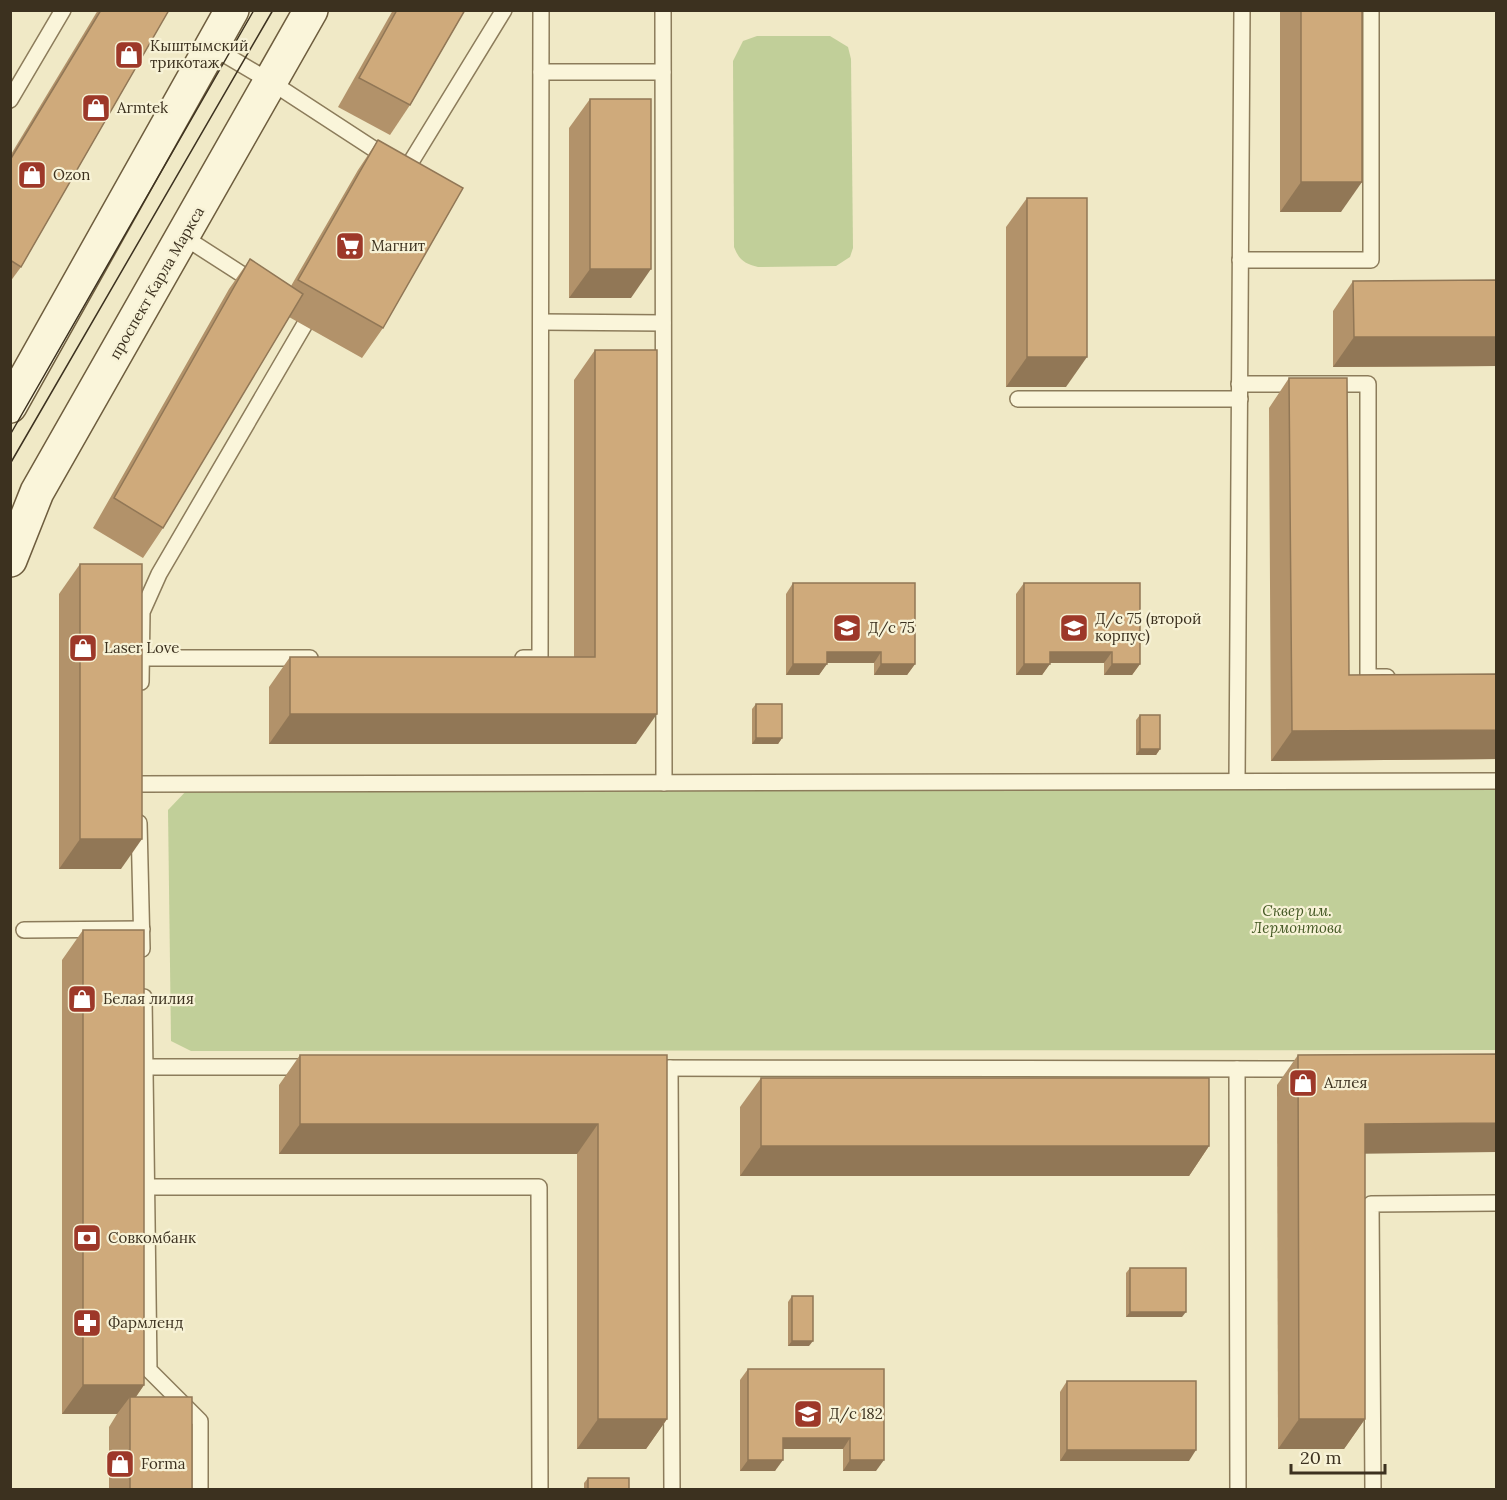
<svg xmlns="http://www.w3.org/2000/svg" width="1507" height="1500" viewBox="0 0 1507 1500" font-family="Lora,serif">
  <style>
    .green { fill: #c1cf99 }
    .lines { fill: none; stroke-linecap: round; stroke-linejoin: round }
    .lane-casing { stroke: #8c7c5b; stroke-width: 18 }
    .secondary-casing { stroke: #6e5d3e; stroke-width: 36 }
    .lane { stroke: #faf5da; stroke-width: 15 }
    .secondary { stroke: #faf5da; stroke-width: 33 }
    .tram { stroke: #3c311f; stroke-width: 1.5 }
    .wall { fill: #b2926a }
    .shaded-wall { fill: #917756 }
    .building { fill: #cfaa7b; stroke: #917756; stroke-width: 1.5 }
    .labels { text-anchor: middle; stroke-width: 4.5; stroke-linejoin: round; paint-order: stroke }
    .poi-label { font-size: 15px; fill: #3c311f; stroke: #f7f2d6; text-anchor: start }
    .street-label { font-size: 15px; fill: #3c311f; stroke: #f7f2d6 }
    .park-label { font-size: 15px; font-style: italic; fill: #455925; stroke: #f7f2d6 }
  </style>
  <rect width="100%" height="100%" fill="#f0e9c6"/>
  <!-- green -->
  <g class="green">
    <path d="M757,36h73l18,11 3,12 2,189 -3,9 -14,9 -78,1c-13,-3 -19,-7 -24,-20l-1,-186 10,-20z"/>
    <path d="M1496,787v263l-1305,1 -20,-10 -3,-231 21,-22z"/>
  </g>
  <g class="lines">
    <!-- lane casing -->
    <g class="lane-casing">
      <g id="lane">
        <path d="M663,10l1,773"/>
        <path d="M212,47l59,35 135,88 98,-160"/>
        <path d="M541,72h122"/>
        <path d="M10,100l53,-90"/>
        <path d="M184,237l73,47"/>
        <path d="M1240,260h131v-250"/>
        <path d="M541,322l122,1"/>
        <path d="M1239,384h129v293h19"/>
        <path d="M1018,399h222"/>
        <path d="M142,658h168"/>
        <path d="M523,658h17l1,-648"/>
        <path d="M141,682l1,-70 17,-38 150,-257 -9,-6"/>
        <path d="M1237,781l5,-771"/>
        <path d="M139,784l1357,-3"/>
        <path d="M139,823l3,126"/>
        <path d="M24,930l118,-1"/>
        <path d="M144,997l5,373 51,51v69"/>
        <path d="M145,1067h167"/>
        <path d="M648,1068l660,1"/>
        <path d="M670,1068l2,422"/>
        <path d="M1237,1069l1,421"/>
        <path d="M146,1187h393l1,303"/>
        <path d="M1373,1490l-2,-286 125,-1"/>
      </g>
    </g>
    <!-- secondary casing -->
    <g class="secondary-casing">
      <g id="secondary">
        <path d="M10,406l222,-396"/>
        <path d="M10,560l27,-68 274,-482"/>
      </g>
    </g>
    <!-- lane -->
    <use href="#lane" class="lane"/>
    <!-- secondary -->
    <use href="#secondary" class="secondary"/>
    <!-- tram -->
    <g class="tram">
      <path d="M10,435l244,-425"/>
      <path d="M10,464l263,-454"/>
    </g>
  </g>
  <!-- wall -->
  <g class="wall">
    <path d="M98,10h71l-148,257 -11,15v-126z"/>
    <path d="M393,10h72l-55,95 -20,30 -52,-28z"/>
    <path d="M1280,10h82l-21,202h-61z"/>
    <path d="M590,99l41,199h-62v-170z"/>
    <path d="M378,140l5,188 -21,30 -73,-41 -126,211 -20,30 -50,-30 136,-239 21,-30 41,27 67,-116z"/>
    <path d="M1027,198l39,189h-60v-160z"/>
    <path d="M1497,280v86l-164,1v-56l20,-30z"/>
    <path d="M595,350l41,394h-367v-57l21,-30h284v-277z"/>
    <path d="M1289,378l60,297 148,-1v85l-226,2 -2,-353z"/>
    <path d="M80,564l41,305h-62v-275z"/>
    <path d="M793,583l122,81 -8,11h-33v-12h-47l-8,12h-33v-81z"/>
    <path d="M1024,583l116,81 -8,11h-28v-12h-54l-8,12h-26v-81z"/>
    <path d="M756,704l26,34 -4,6h-26v-35z"/>
    <path d="M1140,715l20,34 -4,6h-20v-35z"/>
    <path d="M83,930l61,455 -8,12 56,93h-83v-63l8,-13h-55v-454z"/>
    <path d="M300,1055h367v364l-21,30h-69v-295h-298v-69z"/>
    <path d="M1298,1055l67,99v265l-21,30h-66l-1,-364z"/>
    <path d="M761,1078l448,68 -20,30h-449v-69z"/>
    <path d="M1130,1268l52,49h-56v-44z"/>
    <path d="M792,1296l17,50h-21v-44z"/>
    <path d="M748,1369h136l-8,102h-33v-22h-60l-8,22h-35v-91z"/>
    <path d="M1067,1381l122,80h-129v-69z"/>
    <path d="M588,1478l41,12h-45v-7z"/>
  </g>
  <!-- shaded-wall -->
  <g class="shaded-wall">
    <path d="M1301,182h61l-21,30h-61z"/>
    <path d="M590,269h61l-20,29h-62z"/>
    <path d="M1354,337h143v29l-164,1z"/>
    <path d="M1027,357h60l-21,30h-60z"/>
    <path d="M827,652h54l-7,11h-55z"/>
    <path d="M1050,652h62l-8,11h-62z"/>
    <path d="M793,664h34l-8,11h-33z"/>
    <path d="M881,664h34l-8,11h-33z"/>
    <path d="M1024,664h26l-8,11h-26z"/>
    <path d="M1112,664h28l-8,11h-28z"/>
    <path d="M290,714h367l-21,30h-367z"/>
    <path d="M1497,730v29l-226,2 21,-30z"/>
    <path d="M756,738h26l-4,6h-26z"/>
    <path d="M1140,749h20l-4,6h-20z"/>
    <path d="M80,839h62l-21,30h-62z"/>
    <path d="M1497,1123v29l-153,2 21,-30z"/>
    <path d="M300,1124h298l-21,30h-298z"/>
    <path d="M761,1146h448l-20,30h-449z"/>
    <path d="M1130,1312h56l-4,5h-56z"/>
    <path d="M792,1341h21l-4,5h-21z"/>
    <path d="M83,1385h61l-14,20v-8l-13,17h-55z"/>
    <path d="M598,1419h69l-21,30h-69z"/>
    <path d="M1299,1419h66l-21,30h-66z"/>
    <path d="M783,1438h67l-7,11h-68z"/>
    <path d="M1067,1450h129l-7,11h-129z"/>
    <path d="M748,1460h35l-8,11h-35z"/>
    <path d="M850,1460h34l-8,11h-33z"/>
  </g>
  <!-- building -->
  <g class="building">
    <path d="M101,10h68l-148,257 -11,-7v-100z"/>
    <path d="M397,10h68l-55,95 -51,-27z"/>
    <rect x="1301" y="10" width="61" height="172"/>
    <rect x="590" y="99" width="61" height="170"/>
    <path d="M378,140l85,48 -80,140 -85,-48z"/>
    <rect x="1027" y="198" width="60" height="159"/>
    <path d="M250,259l53,35 -140,234 -49,-30z"/>
    <path d="M1497,280v57h-143l-1,-56z"/>
    <path d="M595,350h62v364h-367v-57h305z"/>
    <path d="M1289,378h58l2,297 148,-1v56l-205,1z"/>
    <rect x="80" y="564" width="62" height="275"/>
    <path d="M793,583h122v81h-34v-12h-54v12h-34z"/>
    <path d="M1024,583h116v81h-28v-12h-62v12h-26z"/>
    <rect x="756" y="704" width="26" height="34"/>
    <rect x="1140" y="715" width="20" height="34"/>
    <rect x="83" y="930" width="61" height="455"/>
    <path d="M1497,1054v69l-132,1v295h-66l-1,-364z"/>
    <path d="M300,1055h367v364h-69v-295h-298z"/>
    <rect x="761" y="1078" width="448" height="68"/>
    <rect x="1130" y="1268" width="56" height="44"/>
    <rect x="792" y="1296" width="21" height="45"/>
    <path d="M748,1369h136v91h-34v-22h-67v22h-35z"/>
    <rect x="1067" y="1381" width="129" height="69"/>
    <rect x="130" y="1397" width="62" height="93"/>
    <rect x="588" y="1478" width="41" height="12"/>
  </g>
  <!-- icons -->
  <defs>
    <g id="shop-square" transform="scale(1.5)"><rect x="-9" y="-9" width="18" height="18" rx="4" fill="#9d3829" stroke="#f7f2d6"/><path d="M-5-2.5h2.3a2.7 3.5 0 0 1 5.4 0H5L5.5 6h-11ZM-1.5-2.5h3a1.5 2.3 0 0 0-3 0Z" fill="#fff"/></g>
    <g id="supermarket-square" transform="scale(1.5)"><rect x="-9" y="-9" width="18" height="18" rx="4" fill="#9d3829" stroke="#f7f2d6"/><path d="M-6-5.5h2.5l.6 2H6L4.5 2H-2.5L-4.4-4H-6ZM-1.5 3.2a1.3 1.3 0 1 0 .1 0ZM3 3.2a1.3 1.3 0 1 0 .1 0Z" fill="#fff"/></g>
    <g id="school-square" transform="scale(1.5)"><rect x="-9" y="-9" width="18" height="18" rx="4" fill="#9d3829" stroke="#f7f2d6"/><path d="M0-5L7-2L0 1L-7-2ZM-4 1L0 2.5L4 1V4Q0 6-4 4Z" fill="#fff"/></g>
    <g id="bank-square" transform="scale(1.5)"><rect x="-9" y="-9" width="18" height="18" rx="4" fill="#9d3829" stroke="#f7f2d6"/><path d="M-6-4H6V4H-6ZM0-2.3a2.3 2.3 0 1 0 0 4.6a2.3 2.3 0 1 0 0-4.6Z" fill="#fff"/></g>
    <g id="pharmacy-square" transform="scale(1.5)"><rect x="-9" y="-9" width="18" height="18" rx="4" fill="#9d3829" stroke="#f7f2d6"/><path d="M-2-6h4v4h4v4h-4v4h-4v-4h-4v-4h4Z" fill="#fff"/></g>
  </defs>
  <g fill-rule="evenodd">
    <use href="#shop-square" x="129" y="55"/>
    <use href="#shop-square" x="96" y="108"/>
    <use href="#shop-square" x="32" y="175"/>
    <use href="#supermarket-square" x="350" y="246"/>
    <use href="#school-square" x="847" y="628"/>
    <use href="#school-square" x="1074" y="628"/>
    <use href="#shop-square" x="83" y="648"/>
    <use href="#shop-square" x="82" y="999"/>
    <use href="#shop-square" x="1303" y="1083"/>
    <use href="#bank-square" x="87" y="1238"/>
    <use href="#pharmacy-square" x="87" y="1323"/>
    <use href="#school-square" x="808" y="1414"/>
    <use href="#shop-square" x="120" y="1464"/>
  </g>
  <g class="labels">
    <!-- poi labels -->
    <g class="poi-label">
      <text x="150" y="51">Кыштымский<tspan x="150" dy="17">трикотаж</tspan></text>
      <text x="117" y="113">Armtek</text>
      <text x="53" y="180">Ozon</text>
      <text x="371" y="251">Магнит</text>
      <text x="1095" y="624">Д/с 75 (второй<tspan x="1095" dy="17">корпус)</tspan></text>
      <text x="868" y="633">Д/с 75</text>
      <text x="104" y="653">Laser Love</text>
      <text x="103" y="1004">Белая лилия</text>
      <text x="1324" y="1088">Аллея</text>
      <text x="108" y="1243">Совкомбанк</text>
      <text x="108" y="1328">Фармленд</text>
      <text x="829" y="1419">Д/с 182</text>
      <text x="141" y="1469">Forma</text>
    </g>
    <!-- street labels -->
    <g class="street-label">
      <text transform="translate(157 283) rotate(-60)" y="5">проспект Карла Маркса</text>
    </g>
    <!-- park labels -->
    <g class="park-label">
      <text x="1297" y="916">Сквер им.<tspan x="1297" dy="17">Лермонтова</tspan></text>
    </g>
  </g>
  <!-- border -->
  <rect width="1507" height="1500" fill="none" stroke="#3c311f" stroke-width="24"/>
  <!-- scale -->
  <path d="M1291 1464v9h94v-9" fill="none" stroke="#3c311f" stroke-width="3"/>
  <text x="1300" y="1464" font-size="18" fill="#3c311f" stroke="#f7f2d6" stroke-width="4.5" paint-order="stroke">20 m</text>
</svg>
